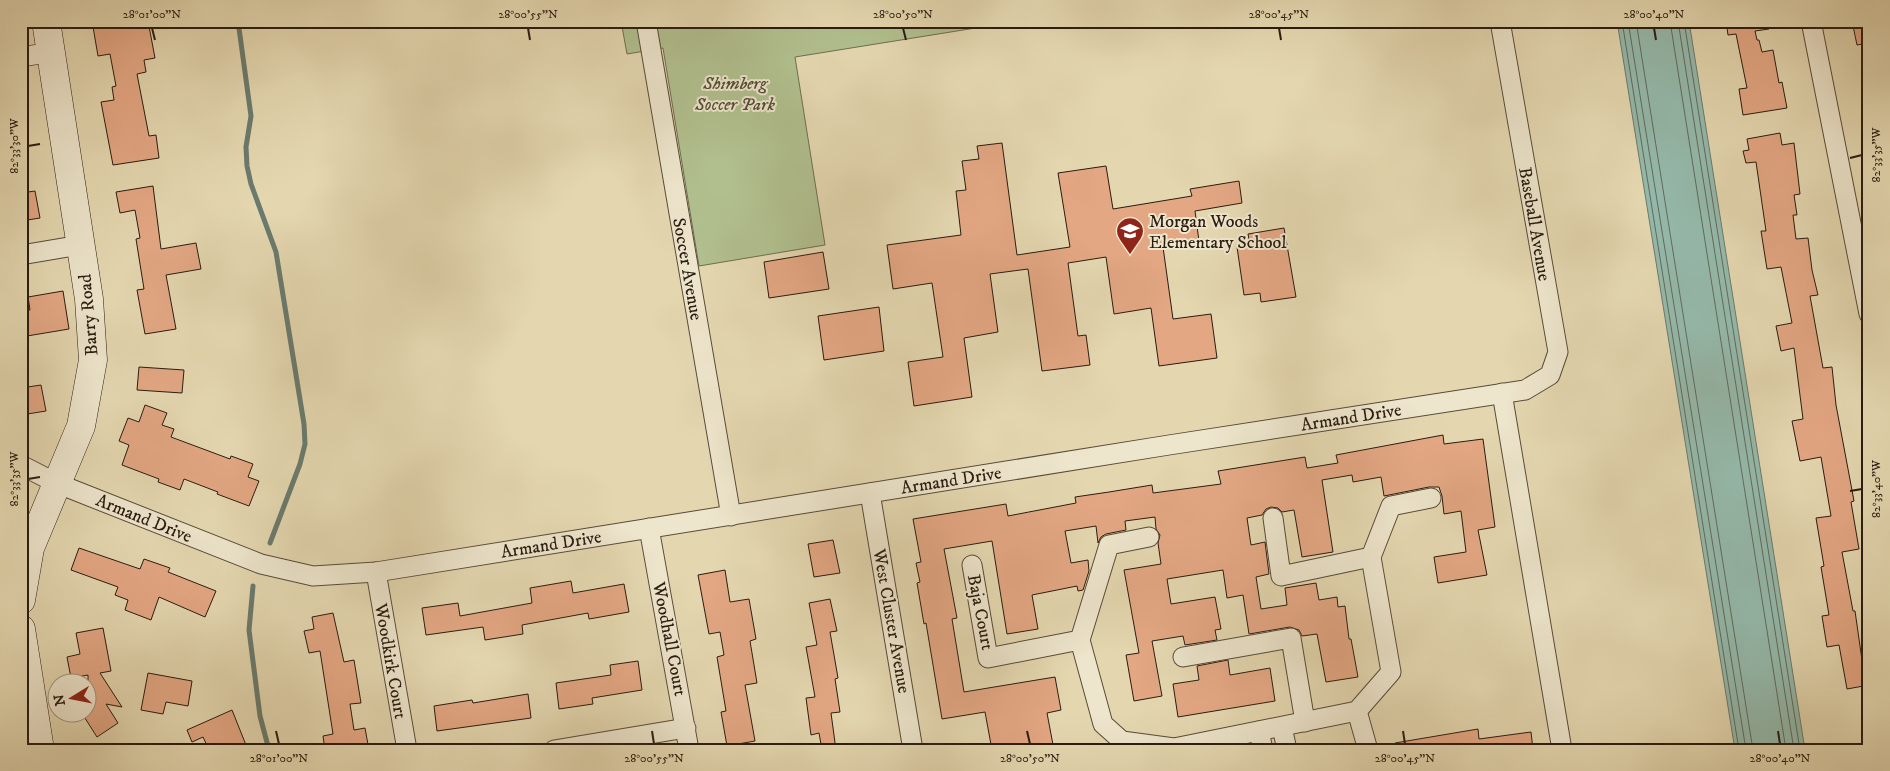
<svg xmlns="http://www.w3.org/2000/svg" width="1890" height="771" viewBox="0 0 1890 771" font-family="'IM FELL DW Pica',serif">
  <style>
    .green { fill: #b1bf8e; stroke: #6e6e4f }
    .water { fill: #95baac; stroke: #6a7b6e }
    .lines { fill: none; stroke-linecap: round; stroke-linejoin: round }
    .shore { stroke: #606b5e; stroke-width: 1 }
    .stream { stroke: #6a7b6e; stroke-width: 5 }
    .building { fill: #e3a783; stroke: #2a1c10 }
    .street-casing { stroke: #584b38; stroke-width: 21 }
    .secondary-casing { stroke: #2a1c10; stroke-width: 29 }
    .street { stroke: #ede5cc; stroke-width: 19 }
    .secondary { stroke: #ede5cc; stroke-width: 28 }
    .ticks { fill: none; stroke: #2a1c10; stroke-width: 2 }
    .labels { text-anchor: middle; stroke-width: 4; stroke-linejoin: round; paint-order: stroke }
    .park-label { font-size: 18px; font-style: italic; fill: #524d36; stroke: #ede5cc }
    .poi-label { font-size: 18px; fill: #2a1c10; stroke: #ede5cc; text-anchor: start }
    .street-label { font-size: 18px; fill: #2a1c10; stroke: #ede5cc }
    .neatline { fill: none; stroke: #2a1c10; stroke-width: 2 }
    .ticks-label { font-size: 12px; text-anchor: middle; fill: #2a1c10 }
  </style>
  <rect width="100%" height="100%" fill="#e4d7b0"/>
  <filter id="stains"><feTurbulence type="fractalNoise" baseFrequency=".004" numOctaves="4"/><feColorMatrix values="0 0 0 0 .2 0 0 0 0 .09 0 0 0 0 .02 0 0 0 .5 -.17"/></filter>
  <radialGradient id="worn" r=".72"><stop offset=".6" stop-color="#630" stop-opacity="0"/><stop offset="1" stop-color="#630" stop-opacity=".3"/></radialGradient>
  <!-- green -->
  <path class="green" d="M621,21h398l-224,36 30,188 -126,21 -36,-218 -36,6z"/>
  <!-- water -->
  <path class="water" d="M1617,21h72l116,729h-70z"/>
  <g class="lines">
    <!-- shore -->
    <g class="shore">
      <path d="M1622,21l117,729"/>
      <path d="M1628,21l118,729"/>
      <path d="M1636,21l117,729"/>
      <path d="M1670,21l116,729"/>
      <path d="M1678,21l116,729"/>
      <path d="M1684,21l116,729"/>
    </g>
    <!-- stream -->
    <g class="stream">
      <path d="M238,21l13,95 -5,31 1,19 4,18 25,68 28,172 1,20 -5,20 -30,79"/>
      <path d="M253,586l-4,44 11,86 9,34"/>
    </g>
  </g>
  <!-- building -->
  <g class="building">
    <path d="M92,21h56l7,37 -11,2 2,12 -9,2 12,62 7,-1 3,23 -46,7 -12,-63 13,-2 -2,-13 4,-1 -6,-32 -12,2z"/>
    <path d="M1726,21h43v8l-14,2 2,9h2l3,12 11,-2 6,33 3,-1 5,26 -44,7 -4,-26 8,-1 -11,-54 -8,1z"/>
    <path d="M1852,21h17v22l-12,2z"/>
    <path d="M1780,133l2,12 12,-2 6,51 -6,1 3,20h-4l3,24 12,-1 4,32 6,25 -8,1 13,72 9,-1 4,38 18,96 -3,1 8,47 -17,3 11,59h2l7,49 7,-1v26l-22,4 -8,-44 -12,2 -5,-31 7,-1 -8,-48 3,-1 -8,-48 15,-2 -10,-59 -21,4 -8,-40 11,-2 -9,-71 -13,3 -5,-25 16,-3 -11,-56 -14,2 -6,-38h5l-10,-69 -10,1 -3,-12 6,-1 -2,-11z"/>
    <path d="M1002,143l15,112 53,-8 -12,-74 48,-7 7,43 79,-13 -2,-7 49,-8 3,22 -47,8 4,30 -36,6 10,72 38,-5 6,44 -58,8 -8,-58 -37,6 -8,-57 -38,6 10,73 8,-1 4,30 -48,6 -14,-102 -38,5 8,58 -34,6 8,59 -58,9 -6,-44 35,-5 -11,-74 -39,6 -6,-44 74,-10 -5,-44 10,-1 -4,-29 17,-2 -2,-13z"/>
    <path d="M153,186l8,63 35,-6 5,26 -35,6 10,54 -31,5 -8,-44 7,-1 -8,-50 4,-1 -5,-28 -15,3 -4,-21z"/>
    <path d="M35,191l5,27 -19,3v-28z"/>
    <path d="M1284,228l12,69 -35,5 -1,-9 -16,2 -7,-48 13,-2 -2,-11z"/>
    <path d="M823,252l6,37 -60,9 -5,-36z"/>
    <path d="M63,291l6,38 -48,8v-26l9,-1 -2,-13z"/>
    <path d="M879,307l5,44 -60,9 -6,-44z"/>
    <path d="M139,367l45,3 -2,23 -45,-3z"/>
    <path d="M41,385l5,26 -25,4v-27z"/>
    <path d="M145,405l22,8 -5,12 12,4 -3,8 59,22 1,-3 22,8 -5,13 11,4 -10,25 -32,-12 1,-2 -34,-13 -4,11 -22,-8 1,-3 -37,-14 7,-20 -10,-4 9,-23 11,4z"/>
    <path d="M1443,435l1,9 39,-5 12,88 -17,3 9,45 -49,8 -4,-26 32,-5 -5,-41 -17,3 -2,-18 -3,-9h-10l-45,9 -3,-19 -28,5 -1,-7 -30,5 11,72 -31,5 -8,-47 -12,2 -4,-4 -7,-1 -5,2 -4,6 -15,3 4,27 14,-3 4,32 -13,3 5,32 26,-4 -2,-17 31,-5 3,17 18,-3 1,10 7,-1 4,33h2l7,38 -32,5 -9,-48 -15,2 -3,-6 -9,-3 -41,7 -6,-39 -16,3 -4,-28 -56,9 4,25 44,-7 6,32 -6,1 2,10 -32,5 -2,-9 -31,5 10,55 -28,5 -8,-46 13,-2 -15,-83 37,-6 -3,-21 2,-8 -4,-6 -1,-12 -30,4 1,9 -20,4 -5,3 -3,6 -2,-17 -31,5 6,32 17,-3 1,11 -6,19 -5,1 -1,-5 -45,9 6,34 -31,5 -15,-93 -48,8 13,69 -5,1 12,73 91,-15 6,33 -14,3 7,37h-62l-7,-38 -43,7 -16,-96 -2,1 -7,-41 3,-1 -4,-19 5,-1 -8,-43 93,-15 2,12 68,-13 -1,-6 34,-5 43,-7 1,8 68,-9 -3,-13 87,-14 2,11 31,-5 -2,-8z"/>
    <path d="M833,540l7,33 -26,4 -6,-33z"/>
    <path d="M79,548l61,21 4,-10 26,9 -2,4 48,19 -11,26 -46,-20 -8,23 -26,-10 3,-10 -13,-5 3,-8 -47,-17z"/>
    <path d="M725,570l5,32 19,-3 7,40 -6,2 7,42 -12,2 10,56 -28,5 -6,-34 5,-1 -9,-54 7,-2 -4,-23 -11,2 -11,-59z"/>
    <path d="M571,581l2,12 51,-9 5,28 -40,7 -1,-6 -66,12 1,9 -38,6 -2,-13 -57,8 -4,-27 36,-5 2,13 72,-13 -2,-15z"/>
    <path d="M830,599l7,32 -7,1 8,46 -3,1 5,33 -9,1 5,37h-14l-3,-17 -8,2 -5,-37 9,-1 -9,-50 11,-2 -8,-42z"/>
    <path d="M333,613l11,49 10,-2 7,43 -11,1 4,26 11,-2 4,22h-44l-2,-14 10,-2 -13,-83 -11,2 -5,-22 10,-2 -2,-12z"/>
    <path d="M103,628l8,43 -11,2 22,34 -16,-3 12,19 -21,14 -14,-22 5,-1v-39l-17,3 -4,-21 13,-3 -4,-21z"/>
    <path d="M1228,660l2,15 40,-7 5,33 -97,16 -5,-33 26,-4 -2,-14z"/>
    <path d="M638,661l4,29 -50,8 1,6 -34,5 -3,-26 55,-8 -1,-10z"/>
    <path d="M148,673l44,8 -4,25 -22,-4 -3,12 -22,-4z"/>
    <path d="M528,694l3,24 -94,13 -3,-25 38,-6 1,3z"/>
    <path d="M232,710l16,40h-39l-6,-13 -11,5 -5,-12z"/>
    <path d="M1478,729l1,10 52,-7 2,18h-137l-1,-7z"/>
  </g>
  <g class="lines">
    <!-- street casing -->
    <g class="street-casing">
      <g id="street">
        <path d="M646,21l85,495"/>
        <path d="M1811,21l58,293"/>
        <path d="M21,57l31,-5"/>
        <path d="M21,255l59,-10"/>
        <path d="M1502,393l60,357"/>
        <path d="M21,465l35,18 205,81 52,12 63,-4 793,-127 356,-55 25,-15 8,-23 -58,-331"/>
        <path d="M870,493l43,257"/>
        <path d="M1273,518l8,58 90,-19"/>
        <path d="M649,528l40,222"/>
        <path d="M1149,537l-40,8 -29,95 23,84 19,17 52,7 183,-37 34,-39 -20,-115 20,-51 40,-8"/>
        <path d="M972,565l16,93 92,-18"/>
        <path d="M376,572l31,178"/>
        <path d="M1183,657l108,-19 14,84"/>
        <path d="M1357,711l11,39"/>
        <path d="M1282,727l5,23"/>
        <path d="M1259,731l4,19"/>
        <path d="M554,750l132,-22"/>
      </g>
    </g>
    <!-- secondary casing -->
    <g class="secondary-casing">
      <g id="secondary">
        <path d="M21,600l9,-52 51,-122 12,-66 -4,-61 -43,-278"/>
        <path d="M21,629l19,121"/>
      </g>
    </g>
    <!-- street -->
    <use href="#street" class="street"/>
    <!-- secondary -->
    <use href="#secondary" class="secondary"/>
  </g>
  <!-- ticks -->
  <path class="ticks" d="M152,28l3,12M528,28l2,12M903,28l3,12M1279,28l2,12M1654,28l2,12M28,146l12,-2M1850,158l12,-3M28,479l12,-2M1850,491l12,-2M276,731l3,13M652,731l2,13M1027,731l3,13M1403,731l2,13M1778,731l2,13"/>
  <!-- icons -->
  <defs>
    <g id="school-pin" transform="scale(1.4375)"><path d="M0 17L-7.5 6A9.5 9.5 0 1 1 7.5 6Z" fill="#8f2418" stroke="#ede5cc"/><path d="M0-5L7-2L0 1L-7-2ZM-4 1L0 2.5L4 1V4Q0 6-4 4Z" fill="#fff"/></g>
  </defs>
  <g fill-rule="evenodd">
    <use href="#school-pin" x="1130" y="231"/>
  </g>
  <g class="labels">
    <!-- park labels -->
    <g class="park-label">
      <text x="735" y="89">Shimberg<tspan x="735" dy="21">Soccer Park</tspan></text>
    </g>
    <!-- poi labels -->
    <g class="poi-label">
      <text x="1149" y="227">Morgan Woods<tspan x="1149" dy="21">Elementary School</tspan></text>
    </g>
    <!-- street labels -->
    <g class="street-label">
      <text transform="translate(1535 224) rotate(80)" y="6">Baseball Avenue</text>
      <text transform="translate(688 269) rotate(80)" y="6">Soccer Avenue</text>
      <text transform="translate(88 315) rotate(-95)" y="6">Barry Road</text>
      <text transform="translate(1351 417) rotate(-9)" y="6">Armand Drive</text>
      <text transform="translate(951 480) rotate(-9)" y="6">Armand Drive</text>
      <text transform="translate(144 518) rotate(22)" y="6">Armand Drive</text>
      <text transform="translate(551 544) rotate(-9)" y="6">Armand Drive</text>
      <text transform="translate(981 612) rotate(79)" y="6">Baja Court</text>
      <text transform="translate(892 621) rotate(80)" y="6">West Cluster Avenue</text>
      <text transform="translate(670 639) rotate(79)" y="6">Woodhall Court</text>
      <text transform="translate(391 661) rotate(80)" y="6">Woodkirk Court</text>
    </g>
  </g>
  <!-- margin -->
  <rect width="1890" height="771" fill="none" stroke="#e4d7b0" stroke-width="55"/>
  <!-- north arrow -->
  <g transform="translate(72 698) rotate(260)"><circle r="24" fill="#ede5cc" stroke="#9f9581"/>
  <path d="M0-4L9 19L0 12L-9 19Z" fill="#8f2418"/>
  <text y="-8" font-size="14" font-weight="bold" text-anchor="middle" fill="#2a1c10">N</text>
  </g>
  <rect x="28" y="28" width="1834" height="716" class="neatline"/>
  <g class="ticks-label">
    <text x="152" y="18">28°01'00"N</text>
    <text x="528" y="18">28°00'55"N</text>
    <text x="903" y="18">28°00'50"N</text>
    <text x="1279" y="18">28°00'45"N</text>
    <text x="1654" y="18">28°00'40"N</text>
    <text transform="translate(14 146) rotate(-90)" y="4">82°33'30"W</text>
    <text transform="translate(1876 155) rotate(-90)" y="4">82°33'35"W</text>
    <text transform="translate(14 479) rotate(-90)" y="4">82°33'35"W</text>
    <text transform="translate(1876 489) rotate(-90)" y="4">82°33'40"W</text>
    <text x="279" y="762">28°01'00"N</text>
    <text x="654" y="762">28°00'55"N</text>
    <text x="1030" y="762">28°00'50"N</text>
    <text x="1405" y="762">28°00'45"N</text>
    <text x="1780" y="762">28°00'40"N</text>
  </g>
  <rect width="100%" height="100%" filter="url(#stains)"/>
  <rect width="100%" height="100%" fill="url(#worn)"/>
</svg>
